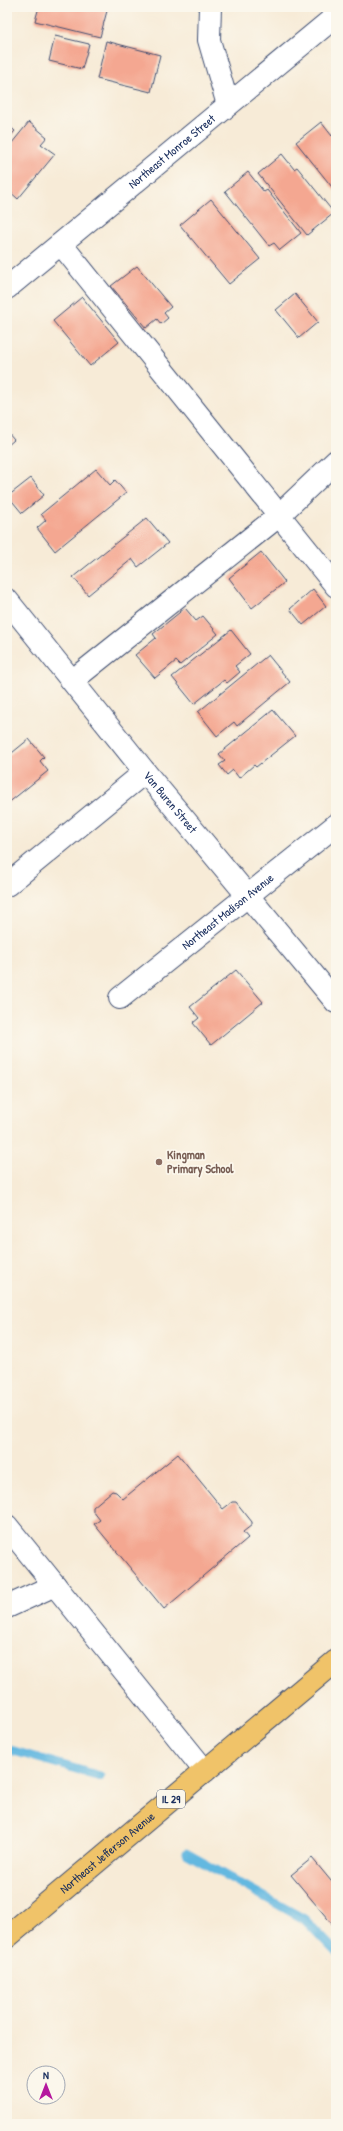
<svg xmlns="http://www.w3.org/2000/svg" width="343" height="2131" viewBox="0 0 343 2131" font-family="'Patrick Hand',sans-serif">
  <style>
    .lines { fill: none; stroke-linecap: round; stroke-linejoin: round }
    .stream { stroke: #63b8e0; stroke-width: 9 }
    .building { fill: #f4a791 }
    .minor-casing { stroke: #3c4b70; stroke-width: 24 }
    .major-casing { stroke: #3c4b70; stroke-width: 24 }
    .minor { stroke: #fff; stroke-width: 22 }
    .major { stroke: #f0c369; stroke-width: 22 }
    .education-dot { fill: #8d6e63; stroke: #fbf7ec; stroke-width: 1.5 }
    .labels { text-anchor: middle; stroke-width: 3.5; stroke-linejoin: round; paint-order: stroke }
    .shield { fill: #fbf7ec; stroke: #5e6b89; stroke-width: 1 }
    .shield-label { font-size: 11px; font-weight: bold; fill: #1b2f5e }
    .street-label { font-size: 12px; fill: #1b2f5e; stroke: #fbf7ec }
    .education-label { font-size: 12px; font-weight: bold; fill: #785e54; stroke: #fbf7ec; text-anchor: start }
  </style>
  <rect width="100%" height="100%" fill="#fbf7ec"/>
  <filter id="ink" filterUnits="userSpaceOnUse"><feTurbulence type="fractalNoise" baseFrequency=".025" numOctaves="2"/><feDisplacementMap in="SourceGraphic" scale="8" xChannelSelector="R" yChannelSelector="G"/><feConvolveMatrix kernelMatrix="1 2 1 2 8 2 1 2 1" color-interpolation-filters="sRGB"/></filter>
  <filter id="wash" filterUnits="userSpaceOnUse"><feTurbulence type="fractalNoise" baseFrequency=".012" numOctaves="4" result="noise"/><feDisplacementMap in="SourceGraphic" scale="16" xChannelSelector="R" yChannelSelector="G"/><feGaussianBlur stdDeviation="0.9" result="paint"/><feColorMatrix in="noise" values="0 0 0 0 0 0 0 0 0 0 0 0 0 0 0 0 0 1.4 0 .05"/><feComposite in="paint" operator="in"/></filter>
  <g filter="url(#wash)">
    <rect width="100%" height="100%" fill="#f7ebd7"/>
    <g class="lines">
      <!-- stream -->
      <g class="stream">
        <path d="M7,1749l93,27"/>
        <path d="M186,1853l118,66 32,33"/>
      </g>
    </g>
    <g id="blocks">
      <!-- building -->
      <g class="building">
        <path d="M39,7h69l-8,30 -65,-16z"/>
        <path d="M55,36l34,8 -7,25 -33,-8z"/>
        <path d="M106,41l54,14 -9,37 -54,-13z"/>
        <path d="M29,122l18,15 -6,7 14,10 -37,45 -11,-10v-40z"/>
        <path d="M321,122l11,14 2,-3 2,3v56l-40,-50z"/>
        <path d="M7,124l8,7 -8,9z"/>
        <path d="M282,154l12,15 3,-2 37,46 -27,22 -49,-61z"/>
        <path d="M248,172l16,20 3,-2 34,43 -21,17 -6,-7 -5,3 -44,-55z"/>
        <path d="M211,199l49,60 -31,25 -49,-59z"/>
        <path d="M137,266l34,41 -7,6 4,5 -7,6 -4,-5 -11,9 -35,-42z"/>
        <path d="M295,294l23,28 -19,16 -23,-28z"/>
        <path d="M82,297l37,45 -29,24 -37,-45z"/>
        <path d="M7,432l7,8 -7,6z"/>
        <path d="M96,469l14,16 5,-5 11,13 -71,58 -18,-23 9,-8 -5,-6z"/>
        <path d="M31,478l13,17 -22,18 -14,-17z"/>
        <path d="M147,518l21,25 -30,24 -6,-8 -44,36 -15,-18z"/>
        <path d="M261,552l24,30 -33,26 -23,-30z"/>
        <path d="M313,589l13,17 -23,19 -13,-16z"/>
        <path d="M185,608l11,13 7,-5 15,18 -38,31 -4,-4 -21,17 -20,-23 21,-17 -3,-4z"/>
        <path d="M231,630l19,24 -15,12 5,6 -13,11 -3,-3 -30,24 -22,-27z"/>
        <path d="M268,655l22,27 -53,44 -3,-4 -17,14 -19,-24z"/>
        <path d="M273,710l22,26 -39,31 -2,-2 -15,13 -6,-8 -6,5 -8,-10 6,-4 -6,-7z"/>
        <path d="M29,739l15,18 -4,4 8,10 -41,33v-47z"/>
        <path d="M236,970l27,32 -52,43 -18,-22 6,-5 -9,-11z"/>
        <path d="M178,1454l45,55 9,-7h4l16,20v3l-9,7 5,6 -84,71 -70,-85 6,-4 -7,-9v-4l19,-16 4,1 7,7z"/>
        <path d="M312,1858l24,29v35l-3,3 -42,-50z"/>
      </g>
    </g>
  </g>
  <g filter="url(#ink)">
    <use href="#blocks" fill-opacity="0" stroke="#3c4b70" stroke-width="1"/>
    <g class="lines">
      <!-- minor casing -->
      <g class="minor-casing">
        <g id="minor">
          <path d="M210,7l-1,33 19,65"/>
          <path d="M61,244l275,342"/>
          <path id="s1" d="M7,288l329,-272"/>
          <path id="s2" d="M7,600l138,172 191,230"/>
          <path d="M73,680l203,-162 60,-57"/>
          <path d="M7,885l138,-113"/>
          <path id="s3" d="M120,998l216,-173"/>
          <path d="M7,1526l198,245"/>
          <path d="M7,1607l48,-22"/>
        </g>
      </g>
      <!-- major casing -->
      <g class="major-casing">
        <g id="major">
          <path id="s4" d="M7,1937l329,-276"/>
        </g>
      </g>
      <!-- minor -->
      <use href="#minor" class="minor"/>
      <!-- major -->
      <use href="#major" class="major"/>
    </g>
  </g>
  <!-- markers -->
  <circle class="education-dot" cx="159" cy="1162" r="4"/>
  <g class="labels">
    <!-- shield labels -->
    <rect class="shield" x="157" y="1790" width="28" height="18" rx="3"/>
    <g class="shield-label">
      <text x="171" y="1803">IL 29</text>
    </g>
    <!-- street labels -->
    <g class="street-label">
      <text dy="4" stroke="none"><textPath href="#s1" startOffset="214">Northeast Monroe Street</textPath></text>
      <text dy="4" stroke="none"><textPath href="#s2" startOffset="260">Van Buren Street</textPath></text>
      <text dy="4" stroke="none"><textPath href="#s3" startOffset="138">Northeast Madison Avenue</textPath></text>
      <text dy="4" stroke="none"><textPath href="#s4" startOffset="131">Northeast Jefferson Avenue</textPath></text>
    </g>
    <!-- education labels -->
    <g class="education-label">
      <text x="167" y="1159">Kingman<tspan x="167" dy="14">Primary School</tspan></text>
    </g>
  </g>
  <!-- margin -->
  <rect width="343" height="2131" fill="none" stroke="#fbf7ec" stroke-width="24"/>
  <!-- north arrow -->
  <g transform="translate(46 2085)"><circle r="19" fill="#fbf7ec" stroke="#a1a7b3"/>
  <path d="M0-3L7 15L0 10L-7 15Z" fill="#b5179e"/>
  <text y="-6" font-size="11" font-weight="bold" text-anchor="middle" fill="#1b2f5e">N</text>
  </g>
</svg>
